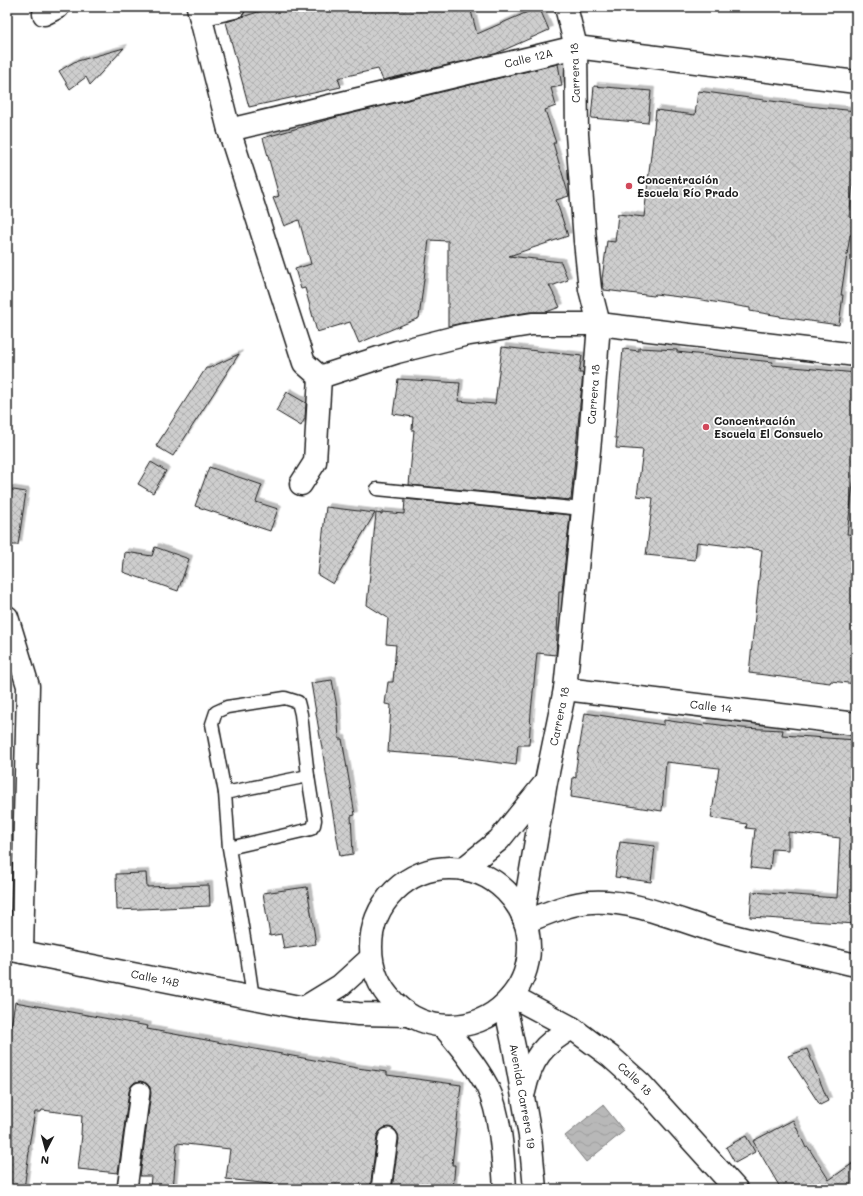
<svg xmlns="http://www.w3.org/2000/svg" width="863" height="1196" viewBox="0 0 863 1196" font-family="Mali,sans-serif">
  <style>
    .water { fill: url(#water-waves); stroke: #7a7a7a }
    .building { fill: url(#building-cross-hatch); stroke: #1c1c1c; filter: url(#shadow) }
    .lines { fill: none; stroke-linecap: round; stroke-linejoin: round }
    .service-casing { stroke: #1c1c1c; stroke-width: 15 }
    .pedestrian-casing { stroke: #1c1c1c; stroke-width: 22 }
    .minor-casing { stroke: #1c1c1c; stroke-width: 25 }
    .tertiary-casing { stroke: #1c1c1c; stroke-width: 25 }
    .service { stroke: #fff; stroke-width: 12 }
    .pedestrian { stroke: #fff; stroke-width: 19 }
    .minor { stroke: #fff; stroke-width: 22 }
    .tertiary { stroke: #fff; stroke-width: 22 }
    .poi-dot { fill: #d1495b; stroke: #fff; stroke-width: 1.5 }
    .labels { text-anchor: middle; stroke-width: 3.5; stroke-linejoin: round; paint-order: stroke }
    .street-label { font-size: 11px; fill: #1c1c1c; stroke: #fff }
    .poi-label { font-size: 11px; font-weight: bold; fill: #1c1c1c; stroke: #fff; text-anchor: start }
  </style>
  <defs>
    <pattern id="water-waves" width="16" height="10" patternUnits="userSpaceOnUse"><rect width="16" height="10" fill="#b8b8b8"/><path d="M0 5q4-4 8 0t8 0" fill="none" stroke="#9e9e9e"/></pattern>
    <pattern id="building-cross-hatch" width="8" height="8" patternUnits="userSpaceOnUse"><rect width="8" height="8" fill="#cecece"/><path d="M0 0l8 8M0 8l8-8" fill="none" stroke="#b0b0b0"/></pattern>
    <filter id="shadow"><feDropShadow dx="3.5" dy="-3.5" stdDeviation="0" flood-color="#0004"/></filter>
  </defs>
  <rect width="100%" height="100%" fill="#fff"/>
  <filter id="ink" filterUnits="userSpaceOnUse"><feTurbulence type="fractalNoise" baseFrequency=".025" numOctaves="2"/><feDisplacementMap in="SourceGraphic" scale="8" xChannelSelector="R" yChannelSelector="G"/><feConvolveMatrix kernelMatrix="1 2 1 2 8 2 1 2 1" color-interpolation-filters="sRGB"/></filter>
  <g filter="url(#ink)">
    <!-- water -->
    <path class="water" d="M603,1105l21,26 -38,31 -21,-26z"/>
    <!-- building -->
    <g class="building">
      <path d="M274,7h196l7,27 62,-27 10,23 -54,24 -112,26 -5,-11 -40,9 3,9 -92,20 -23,-85z"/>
      <path d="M124,48l-34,37 -4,-8 -16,12 -11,-18 15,-9z"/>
      <path d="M558,64l4,22 -11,2 5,18 -11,4 11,33h-3l16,53 -13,4 12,36 -59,20 52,6 7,18 -14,5h-5l11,22 -14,5h-16l-68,11 -14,3v-85l-19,-1 -10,78 -60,25 -9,-21 -33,10 -12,-44 -4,1 -6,-20 16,-5 -12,-44 -15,6 -11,-28 6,-2 -16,-58 74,-21z"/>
      <path d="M594,86l57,5 -3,32 -57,-5z"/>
      <path d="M698,91l110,15 48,5v49l-7,57 6,1 -2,17h-3l-9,60h2l-4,30 -59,-8v-1l-30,-5v-3l-54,-9 -41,-5 -1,2 -50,-6v-2h-1l-1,-9 5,-38 8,1 3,-28 26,3 12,-107 39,5z"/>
      <path d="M502,347l80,9 -3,17h4l-12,127 -162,-15 5,-55h-2l1,-13 -20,-3 5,-35 62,4 -2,18 37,3z"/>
      <path d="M639,348l38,2v2l96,10 -1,3 84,8v21l-4,44h4v22l-9,74 9,1v149l-25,-3 -1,2 -81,-10 13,-123 -65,-8 -2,18 -49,-5 7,-57 -16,-2 6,-46 -27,-2 1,-10h-2l8,-89 16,2z"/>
      <path d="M239,354l-66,102 -17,-10 50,-78h3z"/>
      <path d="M287,392l19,11 -1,15 -4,8 -25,-15z"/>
      <path d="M151,462l15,9 -13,22 -15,-9z"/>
      <path d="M209,467l53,18 -6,17 22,7 -8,22 -75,-25z"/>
      <path d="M7,489l19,3 -8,53h-11z"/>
      <path d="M405,499l165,16 -8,76h-3l-3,64 -19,-2 -6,59 -2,33h-11l-2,20 -60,-8 -68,-5 3,-47 -6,-1 3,-22h5l3,-37 -10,-1 2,-26 -21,-13 9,-92 6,1v-2l22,2z"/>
      <path d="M326,507l49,6 -42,71 -15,-9z"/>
      <path d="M155,547l34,12 -11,32 -55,-19 2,-20 27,4z"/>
      <path d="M332,680l5,27 2,32h3l13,76 -4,1 2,38 -13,2 -29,-173z"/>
      <path d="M585,713l79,12v-5l40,6 1,-3 37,5 41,2 -1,5 74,5v184l-106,-7 2,-25 85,6 3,-60 -52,-6v18l-16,-1 -2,21 -19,-2 4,-39 -9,-1 1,-4 -36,-6 8,-50 -53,-6 -4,49 -91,-14 2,-20 3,1v-10z"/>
      <path d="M620,842l35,4 -4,36 -36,-5z"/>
      <path d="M146,873l1,14 62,-2 1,21 -93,4 -1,-36z"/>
      <path d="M307,887l9,57 -32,5 -3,-15 -11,2 -7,-43z"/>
      <path d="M15,1002l133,24 -1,3 210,39 30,4v3l74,10 -9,80h3l-2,24h-61l7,-50 -1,-5 -3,-4 -6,-3 -5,1 -4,3 -3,5 -7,53h-67v-1l-33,-2v-2l-44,-5 4,-30 -53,-6 -4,46h-23l1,-13h-11l11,-83 -1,-6 -3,-3 -6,-3 -6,1 -3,3 -3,6 -11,82 -40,-4 4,-34h-1l1,-20 -40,-5 -1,2h-6l-7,39 1,1 -5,37h-17v-139z"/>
      <path d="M807,1049l21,52 -8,4 -32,-49z"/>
      <path d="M793,1120l13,28 2,-1 21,33 27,-19v28h-75l-28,-48z"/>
      <path d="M746,1136l9,16 -20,11 -9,-16z"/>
    </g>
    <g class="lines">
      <!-- service casing -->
      <g class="service-casing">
        <g id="service">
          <path d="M377,489l206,20"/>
          <path d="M225,793l-13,-69 4,-12 11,-5 58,-9 13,4 3,12 7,62"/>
          <path d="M229,848l82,-19 3,-4 1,-5 -7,-44 -83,17 4,55 18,108 6,42"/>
        </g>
      </g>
      <!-- pedestrian casing -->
      <g class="pedestrian-casing">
        <g id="pedestrian">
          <path d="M127,1189l13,-97"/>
          <path d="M381,1189l7,-51"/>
        </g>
      </g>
      <!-- minor casing -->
      <g class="minor-casing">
        <g id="minor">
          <path d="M198,7l31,123 75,233 16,14"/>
          <path d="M44,14l14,-7"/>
          <path d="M200,15l34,-8"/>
          <path id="s1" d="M229,130l347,-83 280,35"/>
          <path d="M320,377l77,-25 67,-17 68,-11h67l257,31"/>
          <path d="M301,484l14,-22 5,-85"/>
          <path d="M7,617l21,69 -6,266"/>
          <path id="s2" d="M565,689l291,35"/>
          <path d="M463,869l36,-29 46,-57"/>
          <path id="s3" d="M523,917l23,-135 19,-93 25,-249 9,-116 -9,-35 -5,-48 -8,-107 -1,-87 -10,-40"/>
          <path d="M525,922c21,-8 44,-19 67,-20 43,-2 82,17 123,29 46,13 94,23 141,34"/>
          <path id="s4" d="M512,996l60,32 39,29 29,26 96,106"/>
        </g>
      </g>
      <!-- tertiary casing -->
      <g class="tertiary-casing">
        <g id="tertiary">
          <circle cx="450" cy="947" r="79"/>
          <path id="s5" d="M7,949l297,59 54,6 51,1"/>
          <path id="s6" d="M505,1005l9,42 16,89 5,53"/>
          <path d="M304,1008l36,-22 31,-28"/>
          <path d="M443,1026c16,19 32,38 44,60 14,28 16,72 18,103"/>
          <path d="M524,1092c7,-33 19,-48 48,-64"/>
        </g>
      </g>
      <!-- service -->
      <use href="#service" class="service"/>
      <!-- pedestrian -->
      <use href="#pedestrian" class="pedestrian"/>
      <!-- minor -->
      <use href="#minor" class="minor"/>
      <!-- tertiary -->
      <use href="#tertiary" class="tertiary"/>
    </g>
  </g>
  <!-- markers -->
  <g class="poi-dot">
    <circle cx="629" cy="186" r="4"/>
    <circle cx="706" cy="427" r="4"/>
  </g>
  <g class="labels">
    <!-- street labels -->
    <g class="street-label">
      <text dy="4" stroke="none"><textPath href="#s1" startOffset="308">Calle 12A</textPath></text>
      <text transform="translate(575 73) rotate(-92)" y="4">Carrera 18</text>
      <text dy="4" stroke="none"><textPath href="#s3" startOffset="528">Carrera 18</textPath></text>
      <text dy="4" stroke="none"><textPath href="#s2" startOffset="147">Calle 14</textPath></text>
      <text dy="4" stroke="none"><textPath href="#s3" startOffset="204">Carrera 18</textPath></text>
      <text dy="4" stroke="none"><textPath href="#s5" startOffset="151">Calle 14B</textPath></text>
      <text dy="4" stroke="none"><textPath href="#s4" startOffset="149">Calle 18</textPath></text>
      <text dy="4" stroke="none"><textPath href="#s6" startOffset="93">Avenida Carrera 19</textPath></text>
    </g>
    <!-- poi labels -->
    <g class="poi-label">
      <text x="637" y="184">Concentración<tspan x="637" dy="13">Escuela Río Prado</tspan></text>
      <text x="714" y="425">Concentración<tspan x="714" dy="13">Escuela El Consuelo</tspan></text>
    </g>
  </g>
  <!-- margin -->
  <rect width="863" height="1196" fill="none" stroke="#fff" stroke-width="24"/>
  <rect x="12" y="12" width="839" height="1172" fill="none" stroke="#1c1c1c" stroke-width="1.5" filter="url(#ink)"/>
  <!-- north arrow -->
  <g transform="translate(46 1150) rotate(186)" stroke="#ffffff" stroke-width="3" paint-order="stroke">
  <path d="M0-3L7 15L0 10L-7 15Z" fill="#1c1c1c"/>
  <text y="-6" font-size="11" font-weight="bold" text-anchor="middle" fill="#1c1c1c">N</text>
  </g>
</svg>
